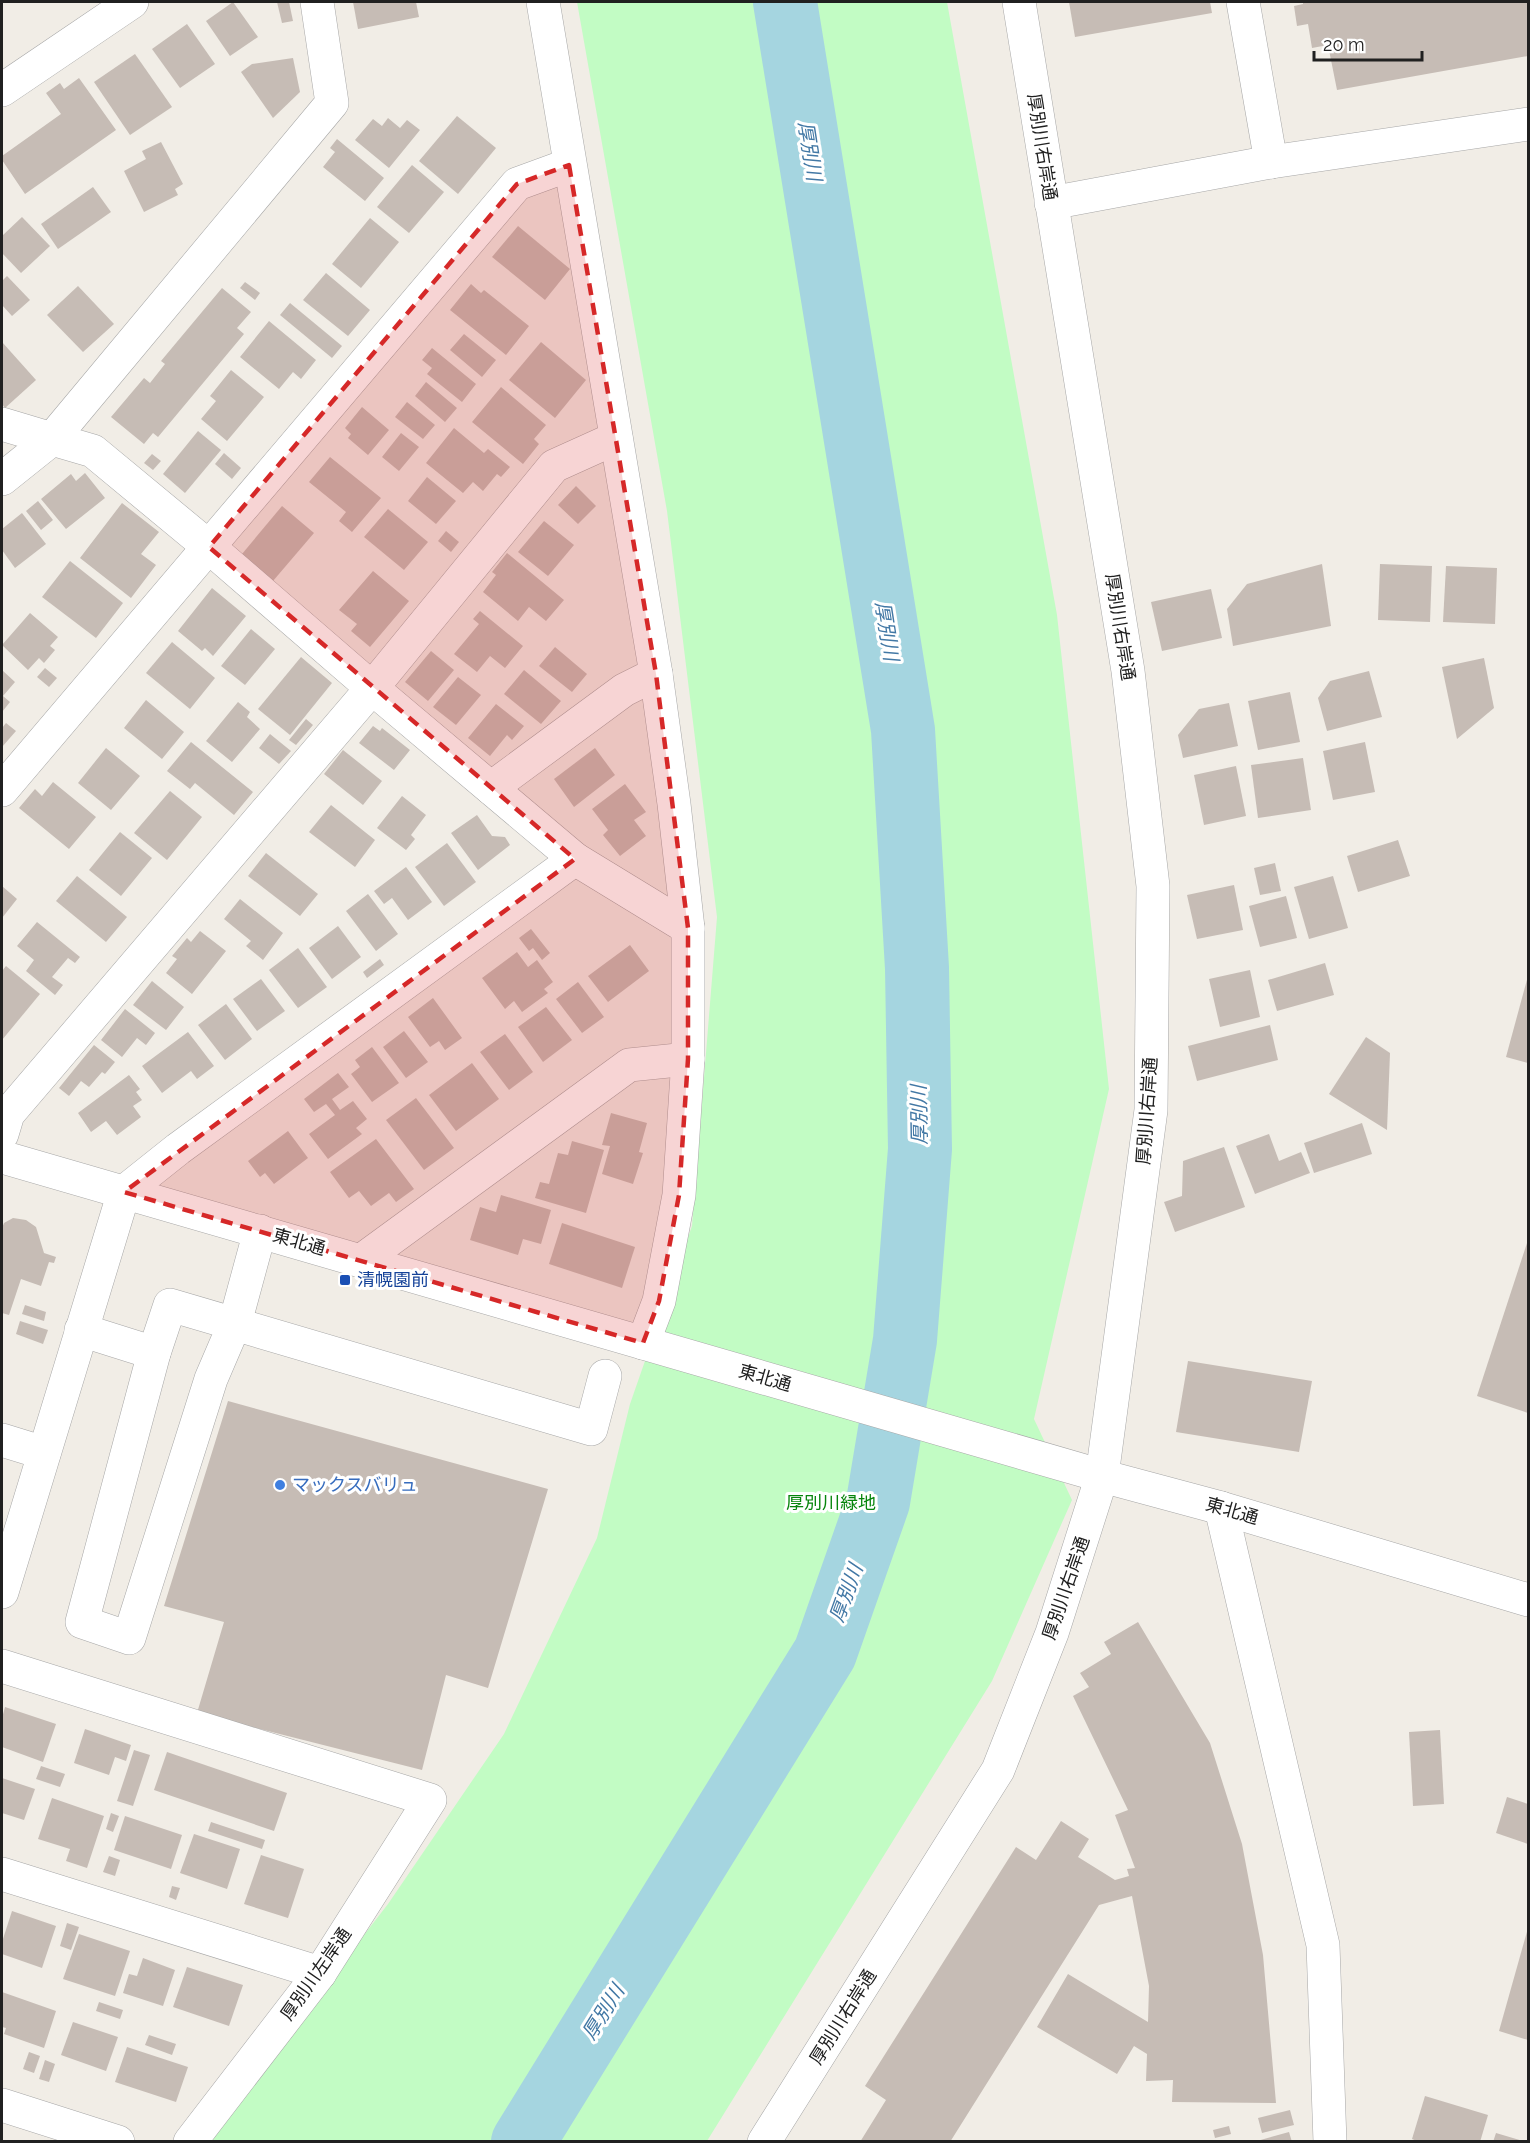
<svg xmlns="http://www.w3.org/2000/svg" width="1530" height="2143" viewBox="0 0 1530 2143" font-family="Raleway,'Noto Sans JP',sans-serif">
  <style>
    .park { fill: #c2fcc4 }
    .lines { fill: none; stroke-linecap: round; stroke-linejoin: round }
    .river { stroke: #a5d5e0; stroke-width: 64 }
    .building { fill: #c6bcb5 }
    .minor-casing { stroke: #a7a7a7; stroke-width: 34 }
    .minor { stroke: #fff; stroke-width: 33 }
    .marked { fill: #d62828; fill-opacity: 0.2; stroke: #d62828; stroke-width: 4.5; stroke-dasharray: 12 8; stroke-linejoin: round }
    .transit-dot { fill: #1a4fb4; stroke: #fff; stroke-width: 2 }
    .shop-dot { fill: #3f7fe0; stroke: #fff; stroke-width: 2 }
    .labels { text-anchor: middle; stroke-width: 6; stroke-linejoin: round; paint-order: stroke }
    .street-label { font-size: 18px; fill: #202020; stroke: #fff }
    .transit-label { font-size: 18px; fill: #164399; stroke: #fff; text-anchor: start }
    .shop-label { font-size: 18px; fill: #366cbe; stroke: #fff; text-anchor: start }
    .park-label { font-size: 18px; fill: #07850c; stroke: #fff }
    .water-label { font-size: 20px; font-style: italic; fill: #4278a5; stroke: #fff }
  </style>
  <rect width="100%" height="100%" fill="#f1ede6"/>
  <!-- park -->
  <path class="park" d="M577,2h370l110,613 52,474 -75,330 38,81 -80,181 -285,460 -504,1 185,-238 116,-170 93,-196 33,-134 62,-178 25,-309 -50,-406z"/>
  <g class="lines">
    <!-- river -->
    <path class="river" d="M523,2142l302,-489 53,-151 27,-162 15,-191 -3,-181 -14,-238 -118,-728"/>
  </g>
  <!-- building -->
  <g class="building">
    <path d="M233,2l25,35 -28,19 -24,-35z"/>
    <path d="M277,2h12l4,19 -11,2z"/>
    <path d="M353,2h63l3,15 -61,12z"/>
    <path d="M1069,2h141l2,11 -137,24z"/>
    <path d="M1303,2h225v54l-191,34 -9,-45 -16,3 -4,-24 -11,2 -3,-20 9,-2z"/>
    <path d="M187,24l28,40 -35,24 -28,-39z"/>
    <path d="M135,54l37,53 -42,28 -36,-53z"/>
    <path d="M293,58l7,34 -27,26 -32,-46 11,-8z"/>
    <path d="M79,78l37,52 -91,64 -23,-34v-4l59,-42 -15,-21 14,-10 4,6z"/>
    <path d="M457,116l39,32 -38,46 -39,-33z"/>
    <path d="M388,118l12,10 7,-8 13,10 -31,38 -34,-28 18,-21 9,7z"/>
    <path d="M337,139l47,39 -19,23 -42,-34 12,-15 -5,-4z"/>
    <path d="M161,142l22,42 -8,5 3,6 -34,17 -20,-41 22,-12 -4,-8z"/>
    <path d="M412,165l32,27 -35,41 -32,-26z"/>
    <path d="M93,187l18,25 -53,37 -17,-25z"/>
    <path d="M22,217l28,29 -29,27 -19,-20v-17z"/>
    <path d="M370,218l29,24 -38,46 -29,-24z"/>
    <path d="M518,226l52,43 -25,31 -53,-43z"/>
    <path d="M326,273l44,37 -22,26 -45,-36z"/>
    <path d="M7,276l23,24 -18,16 -10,-11v-24z"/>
    <path d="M245,282l15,11 -5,7 -15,-12z"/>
    <path d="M471,284l10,9 3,-3 45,36 -23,29 -56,-45z"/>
    <path d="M78,286l36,38 -31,28 -36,-37z"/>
    <path d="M222,288l29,24 -14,16 7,6 -86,103 -5,-4 -9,11 -33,-27 33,-39 6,5 15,-19 -4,-3z"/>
    <path d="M290,303l52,43 -10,12 -52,-43z"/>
    <path d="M269,321l47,39 -15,19 -8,-7 -14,17 -39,-32z"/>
    <path d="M464,334l32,26 -14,17 -32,-27z"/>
    <path d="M2,342l34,38 -31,28 -3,-4z"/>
    <path d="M541,342l45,38 -31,38 -46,-38z"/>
    <path d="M432,348l44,36 -14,18 -35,-28 5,-6 -10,-8z"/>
    <path d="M231,370l33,27 -37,44 -26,-22 15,-18 -6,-5z"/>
    <path d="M426,382l31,26 -12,14 -30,-26z"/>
    <path d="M501,387l45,38 -12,14 5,5 -16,20 -51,-42z"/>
    <path d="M407,402l28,23 -12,14 -28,-22z"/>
    <path d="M362,407l27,23 -21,25 -20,-17 3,-4 -6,-6z"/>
    <path d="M454,428l30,25 4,-4 22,18 -9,10 -4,-3 -14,17 -10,-9 -10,11 -37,-30z"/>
    <path d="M198,431l23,19 -36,43 -22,-19z"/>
    <path d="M401,433l18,14 -20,24 -17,-14z"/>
    <path d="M224,453l17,15 -9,11 -17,-15z"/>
    <path d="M152,454l9,7 -8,9 -9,-7z"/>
    <path d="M330,457l51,41 -29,34 -13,-11 7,-9 -37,-30z"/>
    <path d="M85,473l20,25 -39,31 -25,-30 30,-25 5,7z"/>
    <path d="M427,477l29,24 -20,23 -28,-23z"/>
    <path d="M576,486l20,20 -18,18 -20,-19z"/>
    <path d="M38,501l15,19 -12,10 -15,-19z"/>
    <path d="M122,503l37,29 -18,22 15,11 -25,33 -51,-40z"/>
    <path d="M282,506l32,27 -41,48 -31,-27z"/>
    <path d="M388,509l40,33 -24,28 -40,-33z"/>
    <path d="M22,513l24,31 -31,24 -13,-18v-21z"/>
    <path d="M544,521l30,24 -26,31 -30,-24z"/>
    <path d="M446,531l13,11 -8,10 -13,-11z"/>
    <path d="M507,553l57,47 -18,21 -17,-14 -11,14 -35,-29 13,-17 -4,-3z"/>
    <path d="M70,561l53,42 -27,35 -54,-41z"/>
    <path d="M1322,564l9,62 -98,20 -6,-37 20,-25z"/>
    <path d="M1380,564l52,2 -2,56 -52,-2z"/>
    <path d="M1446,566l51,2 -2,56 -52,-2z"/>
    <path d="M373,571l36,30 -39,46 -19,-16 6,-7 -18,-14z"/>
    <path d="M212,588l34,28 -33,40 -8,-8 -3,3 -24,-20z"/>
    <path d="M1211,589l11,49 -60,13 -11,-49z"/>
    <path d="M480,611l43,35 -18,22 -15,-12 -13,16 -23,-18 25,-30 -6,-5z"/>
    <path d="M30,613l28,24 -8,9 5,4 -11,13 -5,-5 -11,12 -26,-25z"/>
    <path d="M251,629l24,20 -30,36 -24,-19z"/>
    <path d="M172,642l43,36 -25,31 -44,-36z"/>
    <path d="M555,647l32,27 -15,18 -33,-26z"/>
    <path d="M431,651l23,19 -26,31 -23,-19z"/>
    <path d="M301,657l31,26 -42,52 -32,-26z"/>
    <path d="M1484,658l10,50 -37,31 -15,-72z"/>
    <path d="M45,668l12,10 -8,9 -12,-10z"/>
    <path d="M2,670l13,12 -12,14 7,6 -8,10z"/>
    <path d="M524,670l37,31 -20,23 -37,-30z"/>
    <path d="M1369,671l13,46 -55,14 -9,-33 12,-17z"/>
    <path d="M458,677l23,18 -25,30 -23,-18z"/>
    <path d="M1290,692l10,50 -42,8 -10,-49z"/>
    <path d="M146,700l38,32 -22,27 -38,-31z"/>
    <path d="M238,702l12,10 -3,5 13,12 -28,33 -26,-21z"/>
    <path d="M1229,703l9,43 -55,12 -5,-23 21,-26z"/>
    <path d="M496,704l28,22 -12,14 -5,-5 -17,21 -22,-18z"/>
    <path d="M306,719l7,6 -17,20 -7,-5z"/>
    <path d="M6,723l10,8 -14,16v-19z"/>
    <path d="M373,726l7,5 2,-3 28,22 -16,20 -35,-27z"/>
    <path d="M270,734l21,17 -12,13 -20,-16z"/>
    <path d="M191,742l62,50 -19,23 -39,-32 -5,6 -23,-18z"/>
    <path d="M1365,742l10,50 -42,8 -10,-49z"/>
    <path d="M106,748l34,28 -29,34 -33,-27z"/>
    <path d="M595,748l20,27 -41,32 -20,-28z"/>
    <path d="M343,750l39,31 -19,24 -39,-31z"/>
    <path d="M1303,758l8,52 -53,8 -7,-53z"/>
    <path d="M1236,766l10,50 -42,9 -10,-50z"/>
    <path d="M53,782l43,35 -27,32 -50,-41 16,-19 7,7z"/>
    <path d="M625,784l21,28 -12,8 12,16 -26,20 -17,-21 5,-5 -16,-21z"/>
    <path d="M170,791l32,26 -35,43 -33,-27z"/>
    <path d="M402,796l24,19 -15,20 4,4 -9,11 -29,-22z"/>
    <path d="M331,805l44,35 -20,27 -46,-35z"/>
    <path d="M477,815l15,21 13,1 5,8 -32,25 -27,-37z"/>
    <path d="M120,832l32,26 -31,38 -32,-26z"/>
    <path d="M1398,840l12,36 -52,16 -11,-36z"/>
    <path d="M447,843l29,39 -32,24 -29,-39z"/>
    <path d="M266,853l52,41 -18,22 -52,-40z"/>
    <path d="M1275,863l6,28 -21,4 -6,-27z"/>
    <path d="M406,867l26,35 -24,18 -16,-22 -8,6 -10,-13z"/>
    <path d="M77,876l50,41 -21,25 -50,-41z"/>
    <path d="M1333,876l15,52 -39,11 -15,-52z"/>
    <path d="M1234,885l9,45 -46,9 -10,-44z"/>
    <path d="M2,886l15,13 -15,19z"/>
    <path d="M368,894l30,40 -22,17 -30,-40z"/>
    <path d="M1286,896l11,42 -37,9 -11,-41z"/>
    <path d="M240,899l43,34 -20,27 -17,-14 5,-5 -27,-22z"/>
    <path d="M37,922l43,35 -5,6 -7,-5 -16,19 11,8 -8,10 -29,-24 8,-11 -17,-14z"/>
    <path d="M338,926l23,31 -29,22 -23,-31z"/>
    <path d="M531,929l19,24 -8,7 -9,-12 -4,3 -10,-13z"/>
    <path d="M200,931l26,20 -34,43 -26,-21 11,-14 -5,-3 15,-18 4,4z"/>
    <path d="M630,945l19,26 -41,31 -20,-26z"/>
    <path d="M298,948l29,39 -29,21 -29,-38z"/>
    <path d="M517,952l11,15 9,-7 16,22 -9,7 4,4 -26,19 -8,-11 -9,8 -23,-31z"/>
    <path d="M380,959l4,6 -17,13 -4,-6z"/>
    <path d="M1325,963l9,32 -57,16 -9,-31z"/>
    <path d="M6,966l34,28 -38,46v-69z"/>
    <path d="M1250,970l10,47 -40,10 -11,-48z"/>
    <path d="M1528,976v87l-22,-6z"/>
    <path d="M261,979l24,32 -28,20 -24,-32z"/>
    <path d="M152,981l32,26 -18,23 -33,-25z"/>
    <path d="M578,982l26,35 -22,16 -26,-34z"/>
    <path d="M433,998l29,40 -17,12 -6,-9 -9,6 -22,-30z"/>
    <path d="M226,1004l26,35 -27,21 -27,-35z"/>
    <path d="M546,1007l26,33 -29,22 -25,-35z"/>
    <path d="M125,1009l30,24 -9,12 -9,-7 -15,19 -21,-17z"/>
    <path d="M1270,1025l8,35 -81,21 -9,-35z"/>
    <path d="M404,1031l24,31 -22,16 -23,-31z"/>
    <path d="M188,1032l26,34 -17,13 -6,-8 -29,22 -20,-27z"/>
    <path d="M505,1034l28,38 -24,18 -29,-38z"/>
    <path d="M1366,1037l24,16 -3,77 -58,-36z"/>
    <path d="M94,1045l21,17 -10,12 -3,-2 -13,15 -8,-6 -12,15 -10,-8z"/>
    <path d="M372,1047l27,36 -27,19 -21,-28 9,-7 -5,-7z"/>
    <path d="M472,1063l27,36 -43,32 -27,-36z"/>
    <path d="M338,1073l11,14 -17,12 8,11 13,-9 14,18 -11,9 6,6 -34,25 -19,-25 26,-19 -9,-11 -12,8 -10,-13z"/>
    <path d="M129,1075l11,14 -4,3 6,8 -9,6 8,11 -24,18 -11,-14 -15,11 -13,-19z"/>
    <path d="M416,1098l38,50 -30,22 -38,-50z"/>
    <path d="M611,1113l36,10 -8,29 4,1 -10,31 -31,-10 8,-28 -8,-1z"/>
    <path d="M1362,1123l10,31 -58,19 -10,-30z"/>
    <path d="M288,1131l20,27 -34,26 -9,-11 -5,4 -12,-16z"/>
    <path d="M1269,1134l10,27 22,-9 9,21 -55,21 -19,-48z"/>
    <path d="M376,1139l38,50 -18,13 -7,-9 -18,13 -12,-15 -10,7 -19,-26z"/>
    <path d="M572,1141l32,9 -18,63 -51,-15 5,-16 9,2 9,-31 10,2z"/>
    <path d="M1224,1147l21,60 -70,25 -11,-30 18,-6 1,-35z"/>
    <path d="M501,1195l50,15 -10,34 -18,-5 -5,16 -48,-15 10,-33 16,5z"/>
    <path d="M13,1218l13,2 10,7 8,26 12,4 -2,6 -5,-1 -8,24 -20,-7 -12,36 -7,-2v-85l2,-5z"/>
    <path d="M562,1223l73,24 -13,41 -73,-24z"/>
    <path d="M1528,1240v173l-51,-17z"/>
    <path d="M25,1305l21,7 -2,9 -22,-7z"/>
    <path d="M20,1321l28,9 -5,14 -27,-10z"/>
    <path d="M1188,1361l124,20 -13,71 -123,-20z"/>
    <path d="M228,1401l320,88 -60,199 -42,-13 -24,95 -225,-57 27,-91 -60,-16z"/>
    <path d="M1138,1622l72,121 32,101 21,111 13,148 -104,-1 1,-22 -27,1 1,-27 -13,-8 -17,28 -80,-47 31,-53 80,48 1,-36 -17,-90 -33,9 -149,237h-90l26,-42 -21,-14 151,-239 20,13 25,-39 28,18 -11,18 37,23 14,-4 -2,-7 8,-1 -20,-53 13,-5 -55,-114 16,-9 -9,-14 31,-19 -7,-12z"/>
    <path d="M5,1707l51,17 -13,38 -41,-15v-29z"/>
    <path d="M85,1729l46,16 -5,16 -11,-4 -6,18 -35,-12z"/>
    <path d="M1440,1730l4,74 -31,2 -4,-74z"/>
    <path d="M134,1750l16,5 -17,51 -16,-5z"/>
    <path d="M167,1752l120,41 -13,38 -120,-41z"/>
    <path d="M41,1766l24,8 -5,13 -24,-8z"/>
    <path d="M2,1778l33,11 -11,31 -22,-7z"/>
    <path d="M1507,1797l21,7v40l-32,-11z"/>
    <path d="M52,1798l52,18 -17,52 -21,-7 4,-12 -32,-10z"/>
    <path d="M111,1813l8,3 -6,16 -7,-3z"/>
    <path d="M125,1816l57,19 -11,34 -57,-19z"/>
    <path d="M211,1822l54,18 -3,9 -54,-18z"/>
    <path d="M194,1834l46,15 -13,40 -47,-16z"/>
    <path d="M261,1855l43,14 -16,49 -44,-14z"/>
    <path d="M109,1856l11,4 -5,16 -12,-4z"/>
    <path d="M172,1886l8,2 -4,12 -7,-3z"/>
    <path d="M12,1911l44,15 -14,42 -40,-14v-12z"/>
    <path d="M67,1923l12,4 -8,23 -11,-4z"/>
    <path d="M1528,1928v112l-29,-9z"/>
    <path d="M79,1934l51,17 -15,45 -52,-17z"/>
    <path d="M143,1958l32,12 -12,36 -40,-13 6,-19 8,2z"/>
    <path d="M187,1967l56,18 -14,41 -56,-19z"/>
    <path d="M2,1992l54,19 -12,37 -40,-14 2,-6 -4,-1z"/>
    <path d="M99,2002l24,8 -3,9 -24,-8z"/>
    <path d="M73,2022l45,15 -12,34 -45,-16z"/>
    <path d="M149,2035l27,9 -4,11 -27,-10z"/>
    <path d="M127,2047l61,20 -12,35 -61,-20z"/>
    <path d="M29,2052l11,4 -6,17 -11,-4z"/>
    <path d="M45,2060l10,4 -6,18 -10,-3z"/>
    <path d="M1425,2096l63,19 -8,27h-61l-7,-3z"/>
    <path d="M1290,2110l4,15 -32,8 -4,-15z"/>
    <path d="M1229,2126l2,8 -16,4 -2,-8z"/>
    <path d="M1289,2132l3,10h-35v-1z"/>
    <path d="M1496,2133l27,8v1h-30z"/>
  </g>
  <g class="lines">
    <!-- minor casing -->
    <g class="minor-casing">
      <g id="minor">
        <path d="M317,2l15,101 -280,336 41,12 116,96 163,141 203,171 113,69"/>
        <path d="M543,2l113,672 18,130 14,124v131l-9,136 -20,106 -16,42"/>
        <path d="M1243,2l28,160"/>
        <path d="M2,90l130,-88"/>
        <path d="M1051,203l220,-41 257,-38"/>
        <path d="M2,424l50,15 -50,40"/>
        <path d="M491,788l133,-98 32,-16"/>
        <path d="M2,790l515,-606 52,-19"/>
        <path d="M2,1134l6,-20 364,-426 182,-222 62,-28"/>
        <path d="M2,1157l1100,319 119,32 307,92"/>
        <path d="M260,1231l-25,92 -24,56 -82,259 -47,-16 72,-269 16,-48 421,124 14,-53"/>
        <path d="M362,1260l267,-195 59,-6"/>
        <path d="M81,1330l73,23"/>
        <path d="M2,1440l42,13"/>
        <path d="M1221,1508l102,437 7,197"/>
        <path d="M2,1592l122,-400 54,-43 397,-290"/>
        <path d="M2,1666l428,134 -110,173 -130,169"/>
        <path d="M2,1874l318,99"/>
        <path d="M2,2105l116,37"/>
        <path d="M764,2142l234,-372 54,-137 50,-157 49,-366 2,-224 -25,-215 -109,-669"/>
      </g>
    </g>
    <!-- minor -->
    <use href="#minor" class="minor"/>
  </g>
  <!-- marked area -->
  <path class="marked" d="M569,165l87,509 32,254v131l-9,136 -20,106 -16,42 -519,-151 451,-333 -366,-312 308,-363z"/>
  <!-- markers -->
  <rect class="transit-dot" x="339" y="1274" width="12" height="12" rx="3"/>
  <circle class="shop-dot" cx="280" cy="1485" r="6"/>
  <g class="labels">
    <!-- street labels -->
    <g class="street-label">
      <text transform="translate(1042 147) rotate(81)" y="6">厚別川右岸通</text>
      <text transform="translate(1120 627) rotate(81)" y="6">厚別川右岸通</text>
      <text transform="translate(1147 1111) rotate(-86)" y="6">厚別川右岸通</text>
      <text transform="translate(299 1242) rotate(16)" y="6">東北通</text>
      <text transform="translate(765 1378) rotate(16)" y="6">東北通</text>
      <text transform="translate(1232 1511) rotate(16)" y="6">東北通</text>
      <text transform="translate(1066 1588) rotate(-71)" y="6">厚別川右岸通</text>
      <text transform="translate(316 1974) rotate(-55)" y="6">厚別川左岸通</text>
      <text transform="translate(843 2017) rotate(-58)" y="6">厚別川右岸通</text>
    </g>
    <!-- transit labels -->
    <g class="transit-label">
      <text x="357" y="1286">清幌園前</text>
    </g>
    <!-- shop labels -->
    <g class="shop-label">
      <text x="292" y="1491">マックスバリュ</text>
    </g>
    <!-- park labels -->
    <g class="park-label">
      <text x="831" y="1509">厚別川緑地</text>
    </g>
    <!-- water labels -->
    <g class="water-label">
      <text transform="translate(810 151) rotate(81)" y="7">厚別川</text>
      <text transform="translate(887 631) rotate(81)" y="7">厚別川</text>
      <text transform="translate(919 1115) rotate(-91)" y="7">厚別川</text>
      <text transform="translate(846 1593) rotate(-70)" y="7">厚別川</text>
      <text transform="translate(603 2012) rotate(-58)" y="7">厚別川</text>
    </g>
  </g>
  <!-- border -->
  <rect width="1530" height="2143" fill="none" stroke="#202020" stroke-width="6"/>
  <!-- scale -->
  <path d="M1314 51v9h108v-9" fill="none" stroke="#202020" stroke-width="3"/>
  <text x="1323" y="51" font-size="18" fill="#202020" stroke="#ffffff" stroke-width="4.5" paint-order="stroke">20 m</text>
</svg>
